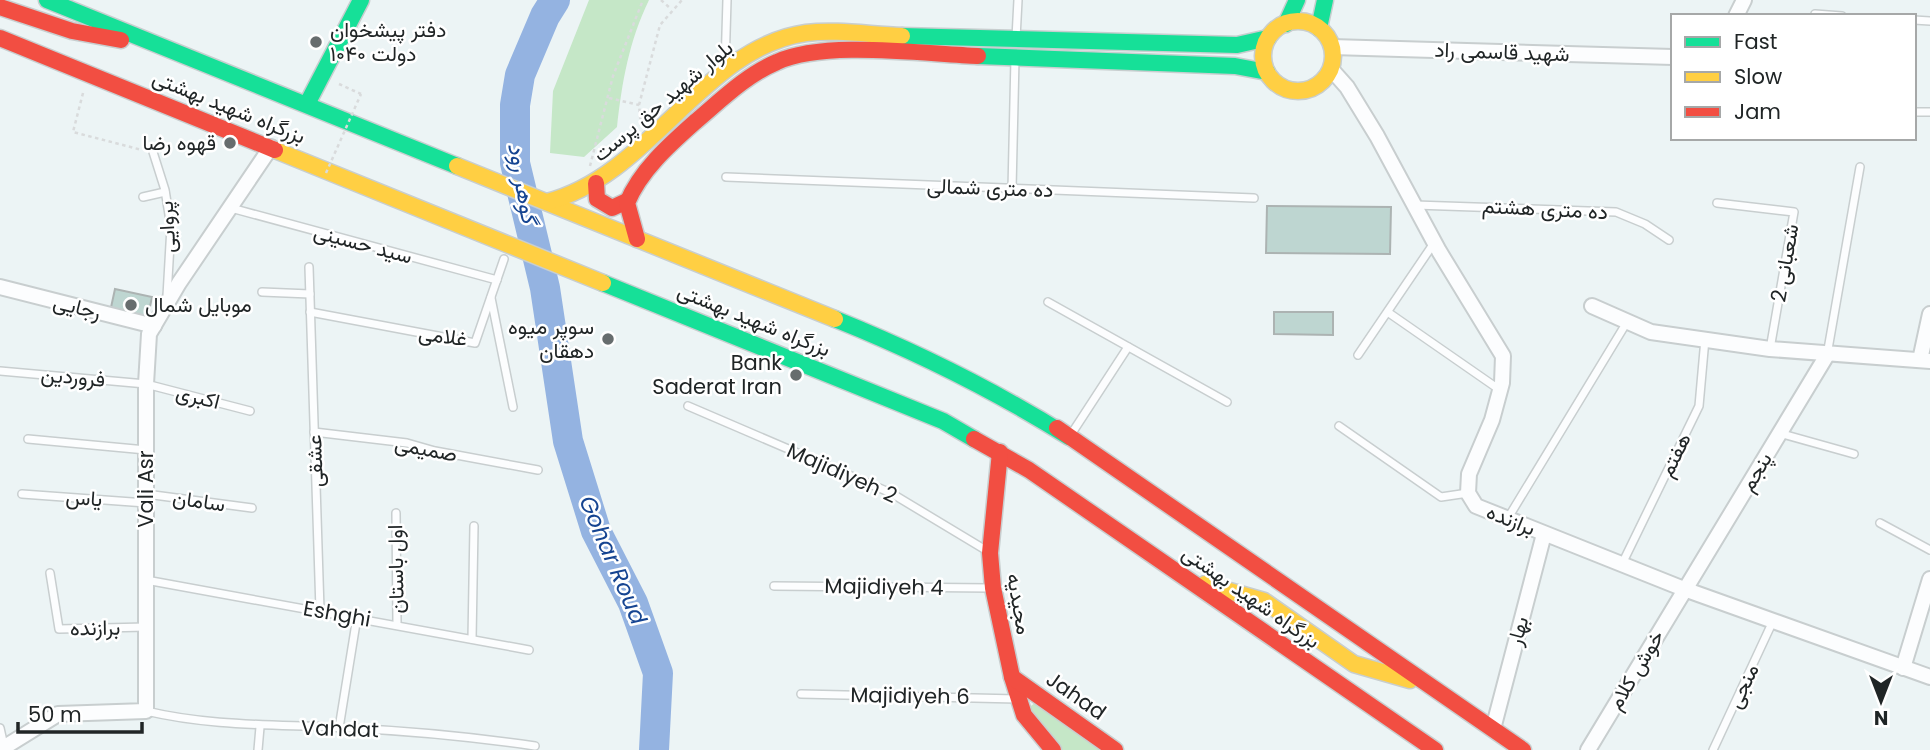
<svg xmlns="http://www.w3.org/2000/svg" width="1930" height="750" viewBox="0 0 1930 750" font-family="Poppins,Vazirmatn,sans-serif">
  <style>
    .green { fill: #c5e7c7 }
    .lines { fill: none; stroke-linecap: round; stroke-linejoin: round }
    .river { stroke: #94b3e1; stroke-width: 30 }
    .building { fill: #bed6d1; stroke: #acb3b2; stroke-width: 2 }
    .lane-casing { stroke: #c8cecf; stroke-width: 10 }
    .street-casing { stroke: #c8cecf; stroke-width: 18 }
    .fast-casing { stroke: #c8cecf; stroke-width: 19 }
    .slow-casing { stroke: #c8cecf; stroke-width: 19 }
    .jam-casing { stroke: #c8cecf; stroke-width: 19 }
    .path { stroke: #d9dbdc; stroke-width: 2.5; stroke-dasharray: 3.5 3.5; stroke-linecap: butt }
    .lane { stroke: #fcfdfe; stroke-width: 7 }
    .street { stroke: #fcfdfe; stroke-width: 14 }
    .fast { stroke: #16e098; stroke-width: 16 }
    .slow { stroke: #ffcf43; stroke-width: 16 }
    .jam { stroke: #f24e42; stroke-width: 16 }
    .path-bridge { stroke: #d9dbdc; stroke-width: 2.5; stroke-dasharray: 3.5 3.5; stroke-linecap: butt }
    .poi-dot { fill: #676d6e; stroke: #fff; stroke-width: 2.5 }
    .labels { text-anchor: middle; stroke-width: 5; stroke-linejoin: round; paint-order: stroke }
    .poi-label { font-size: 21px; fill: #202526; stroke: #fff; text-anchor: end }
    .street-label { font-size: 21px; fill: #202526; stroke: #fff }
    .water-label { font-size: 23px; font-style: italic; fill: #154491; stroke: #fff }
  </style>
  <rect width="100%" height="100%" fill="#ecf4f5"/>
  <!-- green -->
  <g class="green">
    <path d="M589,0h60c-20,41 -27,82 -32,127l-33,30 -34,-4 3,-62z"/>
    <path d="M1035,703l67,47h-40l-34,-42z"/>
  </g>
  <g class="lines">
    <!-- river -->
    <path class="river" d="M555,0l-10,16 -25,59 -5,30v58l30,125 23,153 28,90 37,72 25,70 -4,77"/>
  </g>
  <!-- building -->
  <g class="building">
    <path d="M1267,206l124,1 -1,47 -124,-1z"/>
    <path d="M115,289l37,8 -5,24 -37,-9z"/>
    <path d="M1274,312h59v23l-59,-1z"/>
  </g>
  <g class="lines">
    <!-- lane casing -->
    <g class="lane-casing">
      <g id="lane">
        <path d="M1815,14l27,2"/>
        <path d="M1914,20l16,1"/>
        <path d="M1016,38l2,-38"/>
        <path d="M725,67l2,-67"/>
        <path d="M1914,112h16"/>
        <path d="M153,152l12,38 6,37 -4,69"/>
        <path d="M726,177l528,21"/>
        <path d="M1012,189l3,-131"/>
        <path d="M143,197l22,-5"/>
        <path d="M1717,203l77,9 -24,137"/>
        <path d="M1415,205l201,7 29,12 24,16"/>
        <path d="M231,208l266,72"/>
        <path d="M309,267l11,343"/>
        <path d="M262,292l48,2"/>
        <path d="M491,298l22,109"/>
        <path d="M1048,302l179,100"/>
        <path d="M310,312l165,31 29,-84"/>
        <path d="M1389,313l111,77"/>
        <path d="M1358,355l76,-112"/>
        <path d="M1827,355l33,-188"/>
        <path d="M0,371l146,13 104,27"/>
        <path d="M688,406l203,87 98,59"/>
        <path d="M1339,426l102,71 27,-4"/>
        <path d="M314,432l93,11 28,8 103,19"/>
        <path d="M1072,433l56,-86"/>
        <path d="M1779,433l75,21"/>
        <path d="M28,439l118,11"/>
        <path d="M22,494l124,9"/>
        <path d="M146,494l106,14"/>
        <path d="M396,513l1,111"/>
        <path d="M1508,518l119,-196"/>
        <path d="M1880,523l50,27"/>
        <path d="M1622,564l77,-158 6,-67"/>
        <path d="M50,573l9,56 87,-2"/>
        <path d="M146,580l383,70"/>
        <path d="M774,586l217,2"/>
        <path d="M472,639l2,-113"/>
        <path d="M801,694l216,5"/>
        <path d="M146,711c67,16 134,13 202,17 63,3 125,9 187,18"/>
        <path d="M0,728l4,18"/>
        <path d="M339,728l18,-111"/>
        <path d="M258,750l2,-23"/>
        <path d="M1713,750l60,-129"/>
      </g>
    </g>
    <!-- street casing -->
    <g class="street-casing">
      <g id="street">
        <path d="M1736,16l8,-16"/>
        <path d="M1332,47l341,10"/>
        <path d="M1331,69l16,18 30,49 62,115 64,105 -1,27 -10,37 -23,54 -1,19 8,13 208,83 246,88"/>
        <path d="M0,287l154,39"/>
        <path d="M1592,306l59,26 119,17 160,12"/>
        <path d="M1920,360l10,-46"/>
        <path d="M1903,668l27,-89"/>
        <path d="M1493,729l51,-195"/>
        <path d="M0,750l58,-36 88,-3v-327l3,-50 30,-51 92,-136"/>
        <path d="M1588,750l239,-395"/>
      </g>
    </g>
    <!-- fast casing -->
    <g class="fast-casing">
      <g id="fast">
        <path d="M47,0l410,166"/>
        <path d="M1286,24l11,-24"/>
        <path d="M1319,28l6,-28"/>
        <path d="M902,36l335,9 31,-7"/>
        <path d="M978,56l257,10 32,6"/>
        <path d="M307,104l54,-104"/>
        <path d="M603,283l340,138 31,18"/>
        <path d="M835,319c82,33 159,71 234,118"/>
      </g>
    </g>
    <!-- slow casing -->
    <g class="slow-casing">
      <g id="slow">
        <circle cx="1298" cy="56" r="35"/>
        <path d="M275,150l328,133"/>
        <path d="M457,166l378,153"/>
        <path d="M547,202c104,-27 157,-155 259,-169 30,-4 65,2 96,3"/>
        <path d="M1205,584l59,17 90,63 56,16"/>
      </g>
    </g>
    <!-- jam casing -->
    <g class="jam-casing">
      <g id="jam">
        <path d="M0,7l72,24 49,9"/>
        <path d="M0,38l275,112"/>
        <path d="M596,183l1,16 15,9 15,-7"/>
        <path d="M637,239l-10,-36c13,-32 42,-58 68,-81 25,-21 51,-47 82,-60 48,-22 147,-8 201,-6"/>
        <path d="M1057,428l466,322"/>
        <path d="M974,439l55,31 406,280"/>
        <path d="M1000,452l-10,101 3,35 19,89 12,38 29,35"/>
        <path d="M1012,677l103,73"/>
      </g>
    </g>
    <!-- path -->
    <g class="path">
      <path d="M661,0l10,9"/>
      <path d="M339,84l22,10"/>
      <path d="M83,93l-10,39 69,18"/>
      <path d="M609,98l30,7"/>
      <path d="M641,126l-2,-21 21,-80 22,-25"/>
      <path d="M590,166l23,-90 30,-76"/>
    </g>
    <!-- lane -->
    <use href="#lane" class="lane"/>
    <!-- street -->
    <use href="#street" class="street"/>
    <!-- fast -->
    <use href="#fast" class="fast"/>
    <!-- slow -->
    <use href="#slow" class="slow"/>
    <!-- jam -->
    <use href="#jam" class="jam"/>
    <!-- path-bridge -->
    <path class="path-bridge" d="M326,173l35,-79"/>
  </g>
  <!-- markers -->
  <g class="poi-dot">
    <circle cx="316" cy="42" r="7"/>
    <circle cx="230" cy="143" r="7"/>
    <circle cx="131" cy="305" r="7"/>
    <circle cx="608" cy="339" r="7"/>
    <circle cx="796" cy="375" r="7"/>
  </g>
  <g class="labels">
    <!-- poi labels -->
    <g class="poi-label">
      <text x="330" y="37" text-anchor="start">دفتر پیشخوان<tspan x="330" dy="24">دولت ۱۰۴۰</tspan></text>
      <text x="216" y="150">قهوه رضا</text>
      <text x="145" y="312" text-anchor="start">موبایل شمال</text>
      <text x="594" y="334">سوپر میوه<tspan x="594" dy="24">دهقان</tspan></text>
      <text x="782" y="370">Bank<tspan x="782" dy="24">Saderat Iran</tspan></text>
    </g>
    <!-- street labels -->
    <g class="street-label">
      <text transform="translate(1502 52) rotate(2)" y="7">شهید قاسمی راد</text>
      <text transform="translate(663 101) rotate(-40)" y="7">بلوار شهید حق پرست</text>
      <text transform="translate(229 107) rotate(22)" y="7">بزرگراه شهید بهشتی</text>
      <text transform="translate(990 188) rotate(2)" y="7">ده متری شمالی</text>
      <text transform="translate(1545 209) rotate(3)" y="7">ده متری هشتم</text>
      <text transform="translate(167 227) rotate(-93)" y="7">پروایی</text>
      <text transform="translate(363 244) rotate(15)" y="7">سید حسینی</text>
      <text transform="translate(1785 263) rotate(-80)" y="7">شعبانی 2</text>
      <text transform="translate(77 307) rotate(14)" y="7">رجایی</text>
      <text transform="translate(754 320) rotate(22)" y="7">بزرگراه شهید بهشتی</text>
      <text transform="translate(443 336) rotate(8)" y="7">غلامی</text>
      <text transform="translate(73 377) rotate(5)" y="7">فروردین</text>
      <text transform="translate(198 397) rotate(14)" y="7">اکبری</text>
      <text transform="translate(426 449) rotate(11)" y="7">صمیمی</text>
      <text transform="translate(1675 455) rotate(-64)" y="7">هفتم</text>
      <text transform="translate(315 461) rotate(-92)" y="7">عشقی</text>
      <text transform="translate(1756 472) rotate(-59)" y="7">پنجم</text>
      <text transform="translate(842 473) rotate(24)" y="7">Majidiyeh 2</text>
      <text transform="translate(146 489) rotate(-90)" y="7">Vali Asr</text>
      <text transform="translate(84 498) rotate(4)" y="7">یاس</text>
      <text transform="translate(199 501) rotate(8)" y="7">سامان</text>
      <text transform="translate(1511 520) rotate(22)" y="7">برازنده</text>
      <text transform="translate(396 569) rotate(-91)" y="7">اول باستان</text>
      <text transform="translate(884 587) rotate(1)" y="7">Majidiyeh 4</text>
      <text transform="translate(1251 597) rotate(35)" y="7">بزرگراه شهید بهشتی</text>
      <text transform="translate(1019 604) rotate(80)" y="7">مجیدیه</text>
      <text transform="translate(337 614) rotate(10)" y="7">Eshghi</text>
      <text transform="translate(95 628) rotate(-1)" y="7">برازنده</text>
      <text transform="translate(1518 631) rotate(-75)" y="7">بهار</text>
      <text transform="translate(1636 670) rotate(-59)" y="7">خوش کلام</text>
      <text transform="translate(1743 686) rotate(-65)" y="7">منجی</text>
      <text transform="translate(910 696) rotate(1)" y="7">Majidiyeh 6</text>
      <text transform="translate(1076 696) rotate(35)" y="7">Jahad</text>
      <text transform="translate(340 729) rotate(2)" y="7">Vahdat</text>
    </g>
    <!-- water labels -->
    <g class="water-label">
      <text transform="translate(523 183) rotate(80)" y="8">گوهر رود</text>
      <text transform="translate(613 560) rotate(67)" y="8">Gohar Roud</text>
    </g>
  </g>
  <!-- legend -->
  <rect x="1671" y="14" width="245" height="126" fill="#ffffff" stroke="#a6a8a8" stroke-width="2"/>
  <rect x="1685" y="37" width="35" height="10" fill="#16e098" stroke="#a6a8a8" stroke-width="2"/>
  <text x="1734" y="49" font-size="21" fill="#202526">Fast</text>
  <rect x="1685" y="72" width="35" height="10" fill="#ffcf43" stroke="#a6a8a8" stroke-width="2"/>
  <text x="1734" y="84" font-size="21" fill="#202526">Slow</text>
  <rect x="1685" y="107" width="35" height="10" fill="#f24e42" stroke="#a6a8a8" stroke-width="2"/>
  <text x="1734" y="119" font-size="21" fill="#202526">Jam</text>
  <!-- north arrow -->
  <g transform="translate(1881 701) rotate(180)" stroke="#ffffff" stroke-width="5" paint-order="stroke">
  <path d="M0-5L12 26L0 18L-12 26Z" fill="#202526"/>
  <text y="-10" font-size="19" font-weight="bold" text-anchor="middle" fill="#202526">N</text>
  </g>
  <!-- scale -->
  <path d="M18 722v10h124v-10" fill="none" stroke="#202526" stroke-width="3.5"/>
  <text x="28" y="722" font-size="21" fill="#202526" stroke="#ffffff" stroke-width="5" paint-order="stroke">50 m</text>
</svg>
